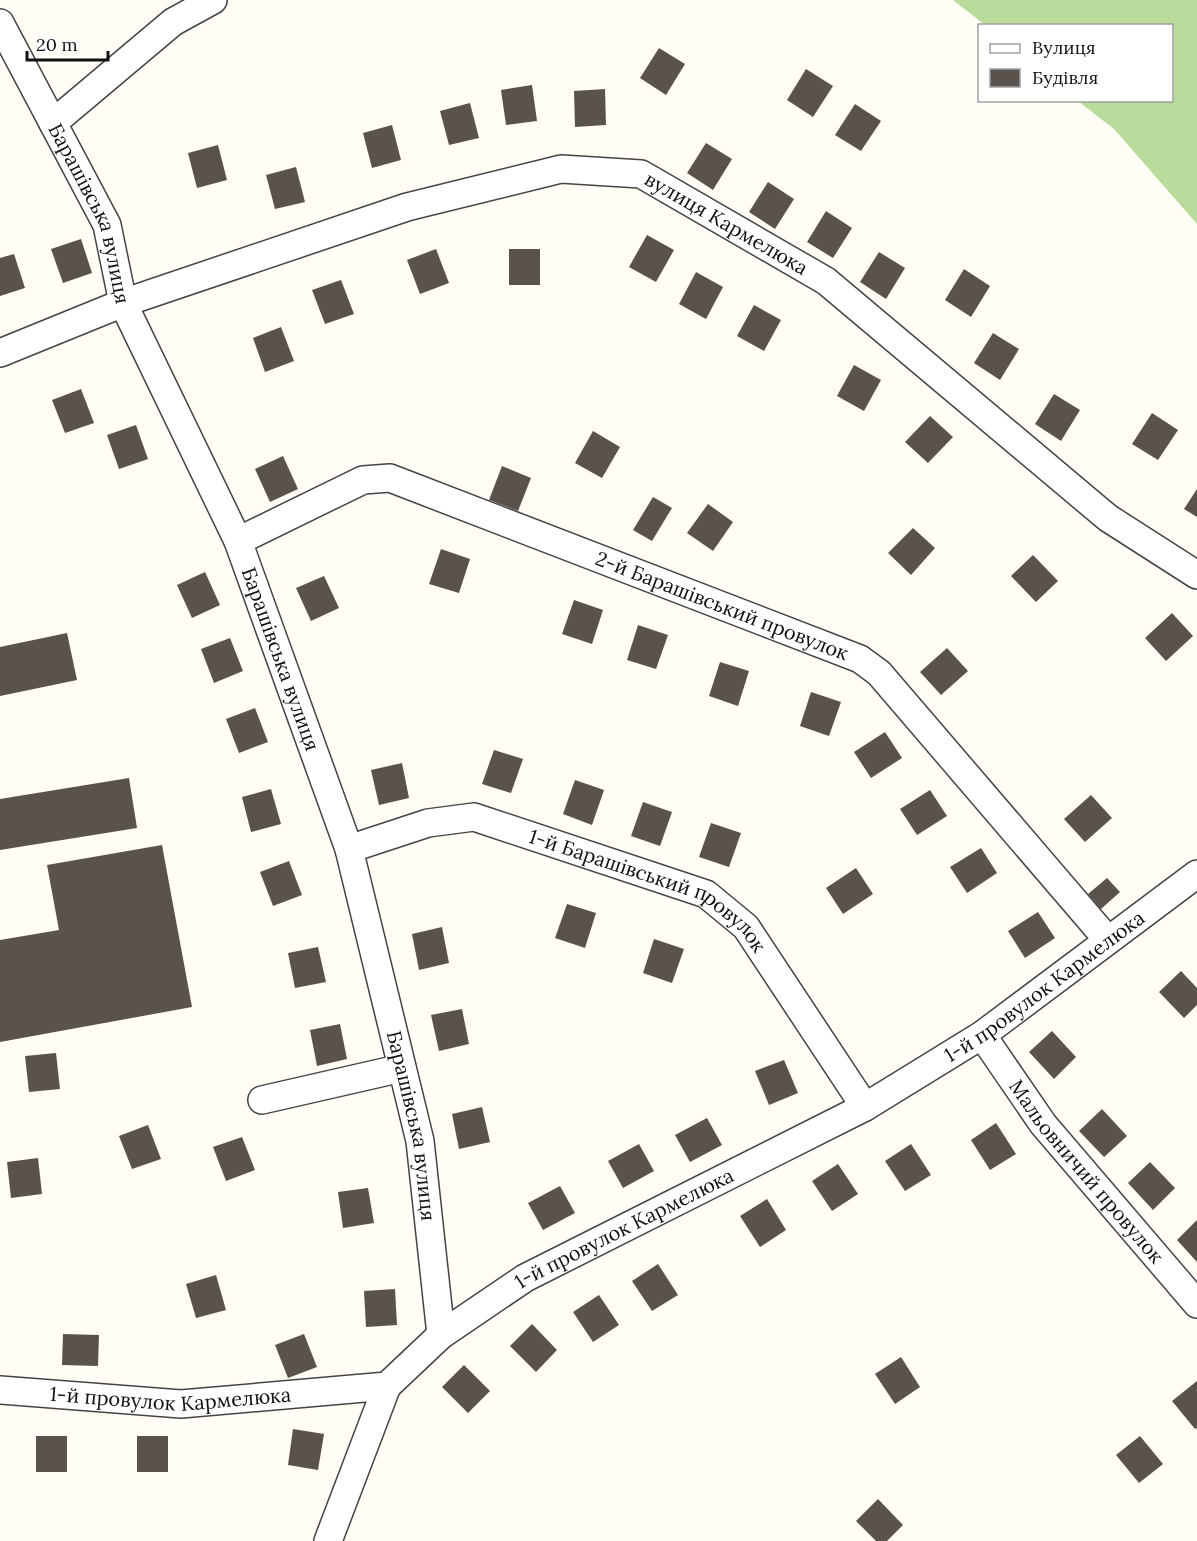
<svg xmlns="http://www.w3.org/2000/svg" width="1197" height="1541" viewBox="0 0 1197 1541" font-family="Lora,serif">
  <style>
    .forest { fill: #b9dc9c }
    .building { fill: #5a524d }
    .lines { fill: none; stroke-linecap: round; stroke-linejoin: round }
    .minor-casing { stroke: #444; stroke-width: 30 }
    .minor { stroke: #fff; stroke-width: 27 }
    .labels { text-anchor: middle; stroke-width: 6; stroke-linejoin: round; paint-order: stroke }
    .street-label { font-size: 20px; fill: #111; stroke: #fff }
  </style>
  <rect width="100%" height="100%" fill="#fffdf5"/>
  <!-- forest -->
  <path class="forest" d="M953,0h244v224l-83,-95 -36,-28 94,-1v-74l-187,-1z"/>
  <!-- building -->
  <g class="building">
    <path d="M659,48l26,16 -19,31 -26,-17z"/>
    <path d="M806,69l27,17 -20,31 -26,-17z"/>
    <path d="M532,85l5,36 -31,4 -5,-35z"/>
    <path d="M605,89l1,36 -31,2 -1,-36z"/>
    <path d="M470,103l9,35 -30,7 -9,-34z"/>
    <path d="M855,104l26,17 -20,30 -26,-16z"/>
    <path d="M392,125l9,35 -29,8 -9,-35z"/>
    <path d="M706,143l26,16 -19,31 -26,-17z"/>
    <path d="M218,145l9,35 -30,8 -9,-35z"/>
    <path d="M296,167l9,35 -30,7 -9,-34z"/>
    <path d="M768,182l26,17 -19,30 -26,-17z"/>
    <path d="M826,211l26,17 -19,30 -26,-16z"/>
    <path d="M647,235l27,15 -18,32 -27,-15z"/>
    <path d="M81,239l11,34 -29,10 -12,-34z"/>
    <path d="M436,249l13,34 -29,11 -13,-34z"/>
    <rect x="509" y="249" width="31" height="36"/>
    <path d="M879,252l26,16 -19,31 -26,-17z"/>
    <path d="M14,254l11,34 -25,8v-38z"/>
    <path d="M964,269l26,17 -19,31 -26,-17z"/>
    <path d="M696,272l27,15 -17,32 -27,-15z"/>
    <path d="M341,280l13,34 -29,10 -13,-34z"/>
    <path d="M754,305l27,15 -17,31 -27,-15z"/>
    <path d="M281,327l13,34 -29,11 -12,-34z"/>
    <path d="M993,333l26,16 -19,31 -26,-17z"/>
    <path d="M854,365l27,15 -17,31 -27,-15z"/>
    <path d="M81,389l13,34 -29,10 -13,-33z"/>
    <path d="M1054,394l26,16 -19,31 -26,-17z"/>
    <path d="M1152,413l26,17 -20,30 -26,-16z"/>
    <path d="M930,416l23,21 -25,26 -23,-21z"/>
    <path d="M136,425l12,34 -29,10 -12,-34z"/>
    <path d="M593,431l27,16 -18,31 -27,-15z"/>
    <path d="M283,456l15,33 -28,13 -15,-33z"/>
    <path d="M502,466l29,12 -13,33 -29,-11z"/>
    <path d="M1197,489v28l-13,-8z"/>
    <path d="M653,497l19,11 -20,33 -19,-11z"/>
    <path d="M708,504l25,18 -20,29 -26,-18z"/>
    <path d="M913,528l22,20 -24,27 -23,-22z"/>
    <path d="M441,549l29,10 -11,34 -30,-9z"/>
    <path d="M1033,555l25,26 -22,21 -25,-26z"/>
    <path d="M205,572l15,33 -28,13 -15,-33z"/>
    <path d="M324,576l15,32 -28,13 -15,-33z"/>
    <path d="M574,600l29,10 -11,34 -30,-10z"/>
    <path d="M1172,613l21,23 -27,25 -21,-23z"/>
    <path d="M638,625l30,10 -12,34 -29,-9z"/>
    <path d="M67,633l10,47 -77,16v-49z"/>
    <path d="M230,638l13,33 -29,12 -13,-34z"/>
    <path d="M947,648l21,23 -27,24 -21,-23z"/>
    <path d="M720,662l29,9 -11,35 -29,-10z"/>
    <path d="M811,692l30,10 -12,34 -29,-10z"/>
    <path d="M255,708l13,34 -29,11 -13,-34z"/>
    <path d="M885,732l17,26 -31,20 -17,-26z"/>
    <path d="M494,750l29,9 -12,34 -29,-9z"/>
    <path d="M402,763l7,35 -30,7 -8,-35z"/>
    <path d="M129,778l8,50 -137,22v-51z"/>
    <path d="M575,780l29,10 -12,35 -29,-11z"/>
    <path d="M271,789l10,35 -30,8 -9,-35z"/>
    <path d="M930,790l17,26 -30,19 -17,-26z"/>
    <path d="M1091,795l21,23 -27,24 -21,-23z"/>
    <path d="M643,802l29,10 -12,34 -29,-10z"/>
    <path d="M711,823l30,10 -12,34 -30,-10z"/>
    <path d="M162,845l30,162 -192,35v-102l59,-10 -12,-65z"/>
    <path d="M981,848l16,25 -30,20 -17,-26z"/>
    <path d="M289,861l13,34 -29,11 -13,-34z"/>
    <path d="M856,868l17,26 -30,20 -17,-26z"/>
    <path d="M1107,878l13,14 -19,17 -13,-15z"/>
    <path d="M567,904l29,9 -11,35 -30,-10z"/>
    <path d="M1038,912l17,26 -30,20 -17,-27z"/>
    <path d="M442,927l7,36 -30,7 -7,-36z"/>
    <path d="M654,939l30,10 -12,34 -29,-10z"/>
    <path d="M318,947l8,35 -31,6 -7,-35z"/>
    <path d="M1181,971l16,17v17l-13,13 -25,-26z"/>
    <path d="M462,1009l7,35 -30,7 -8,-36z"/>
    <path d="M340,1024l7,35 -30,7 -7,-36z"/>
    <path d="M1052,1031l24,26 -22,22 -25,-27z"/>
    <path d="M56,1053l4,36 -31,3 -4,-36z"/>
    <path d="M784,1060l14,33 -29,12 -14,-34z"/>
    <path d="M482,1107l8,35 -31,7 -7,-35z"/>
    <path d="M1102,1109l25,27 -23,21 -25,-26z"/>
    <path d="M707,1118l15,27 -32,17 -15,-27z"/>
    <path d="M996,1123l20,31 -26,16 -19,-30z"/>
    <path d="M148,1125l13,34 -29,10 -13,-33z"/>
    <path d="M242,1137l13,33 -29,11 -13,-34z"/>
    <path d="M639,1144l15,27 -31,17 -15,-27z"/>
    <path d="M911,1144l20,31 -26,16 -20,-30z"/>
    <path d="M38,1158l4,36 -31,4 -4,-36z"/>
    <path d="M1150,1162l25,26 -22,22 -25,-27z"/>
    <path d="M838,1164l20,30 -26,17 -20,-30z"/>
    <path d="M560,1186l15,27 -32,17 -15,-27z"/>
    <path d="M368,1188l6,35 -31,5 -5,-36z"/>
    <path d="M767,1199l19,31 -26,17 -20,-31z"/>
    <path d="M1197,1220v42l-20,-22z"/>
    <path d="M658,1264l20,31 -26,16 -20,-30z"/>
    <path d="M216,1275l10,35 -30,8 -10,-34z"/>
    <path d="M395,1289l2,36 -31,2 -2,-36z"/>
    <path d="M599,1295l20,30 -26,17 -20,-30z"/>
    <path d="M532,1324l25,26 -21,22 -26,-26z"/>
    <path d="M63,1334l36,1 -1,31 -36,-1z"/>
    <path d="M304,1334l13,33 -29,11 -13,-33z"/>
    <path d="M901,1357l19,30 -25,17 -20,-30z"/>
    <path d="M464,1365l26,26 -22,22 -26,-26z"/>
    <path d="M1197,1381v47l-2,1 -23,-28z"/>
    <path d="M293,1429l31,5 -6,36 -30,-5z"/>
    <rect x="36" y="1436" width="31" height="36"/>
    <rect x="137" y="1436" width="31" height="36"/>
    <path d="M1140,1436l23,28 -24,19 -23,-28z"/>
    <path d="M878,1499l25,26 -16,16h-11l-20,-20z"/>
  </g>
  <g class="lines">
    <!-- minor casing -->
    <g class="minor-casing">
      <g id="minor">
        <path id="s1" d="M0,23l107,202 16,78 115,238 111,308 71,292 21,194"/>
        <path d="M53,123l120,-101 40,-22"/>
        <path id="s2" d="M0,353l123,-50 284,-96 154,-38 80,5 185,107 282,237 89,57"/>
        <path id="s3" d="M238,541l125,-61 27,-2 470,181 19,14 228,266"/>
        <path id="s4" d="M349,849l79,-26 46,-6 232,77 40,33 119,180"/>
        <path id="s5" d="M982,1035l61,89 154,180"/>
        <path d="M262,1100l140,-32"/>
        <path id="s6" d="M0,1390l181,14 206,-18 54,-51 84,-57 340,-171 117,-72 215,-161"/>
        <path d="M328,1541l59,-155"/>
      </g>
    </g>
    <!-- minor -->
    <use href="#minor" class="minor"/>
  </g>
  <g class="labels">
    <!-- street labels -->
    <g class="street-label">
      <text dy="7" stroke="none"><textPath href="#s1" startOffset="212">Барашівська вулиця</textPath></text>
      <text dy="7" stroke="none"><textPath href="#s2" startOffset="770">вулиця Кармелюка</textPath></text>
      <text dy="7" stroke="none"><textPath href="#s3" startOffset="522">2-й Барашівський провулок</textPath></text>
      <text dy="7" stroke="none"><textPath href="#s1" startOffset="698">Барашівська вулиця</textPath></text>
      <text dy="7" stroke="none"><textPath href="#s4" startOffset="321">1-й Барашівський провулок</textPath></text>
      <text dy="7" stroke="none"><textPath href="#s6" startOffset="1161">1-й провулок Кармелюка</textPath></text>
      <text dy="7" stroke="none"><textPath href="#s1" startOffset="1184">Барашівська вулиця</textPath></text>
      <text dy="7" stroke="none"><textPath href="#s5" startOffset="172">Мальовничий провулок</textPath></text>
      <text dy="7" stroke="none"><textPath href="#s6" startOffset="675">1-й провулок Кармелюка</textPath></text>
      <text dy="7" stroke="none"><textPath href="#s6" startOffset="171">1-й провулок Кармелюка</textPath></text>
    </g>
  </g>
  <!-- legend -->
  <rect x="978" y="24" width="195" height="78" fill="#ffffff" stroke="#a0a0a0" stroke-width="1.5"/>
  <rect x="990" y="44" width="30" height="9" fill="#ffffff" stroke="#a0a0a0" stroke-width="1.5"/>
  <text x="1032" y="54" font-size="18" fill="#111111">Вулиця</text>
  <rect x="990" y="69" width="30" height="18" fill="#5a524d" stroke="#a0a0a0" stroke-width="1.5"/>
  <text x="1032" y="84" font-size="18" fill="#111111">Будівля</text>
  <!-- scale -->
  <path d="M27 51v9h81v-9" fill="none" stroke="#111111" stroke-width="3"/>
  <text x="36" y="51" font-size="18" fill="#111111" stroke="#ffffff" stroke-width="4.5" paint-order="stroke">20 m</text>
</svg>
